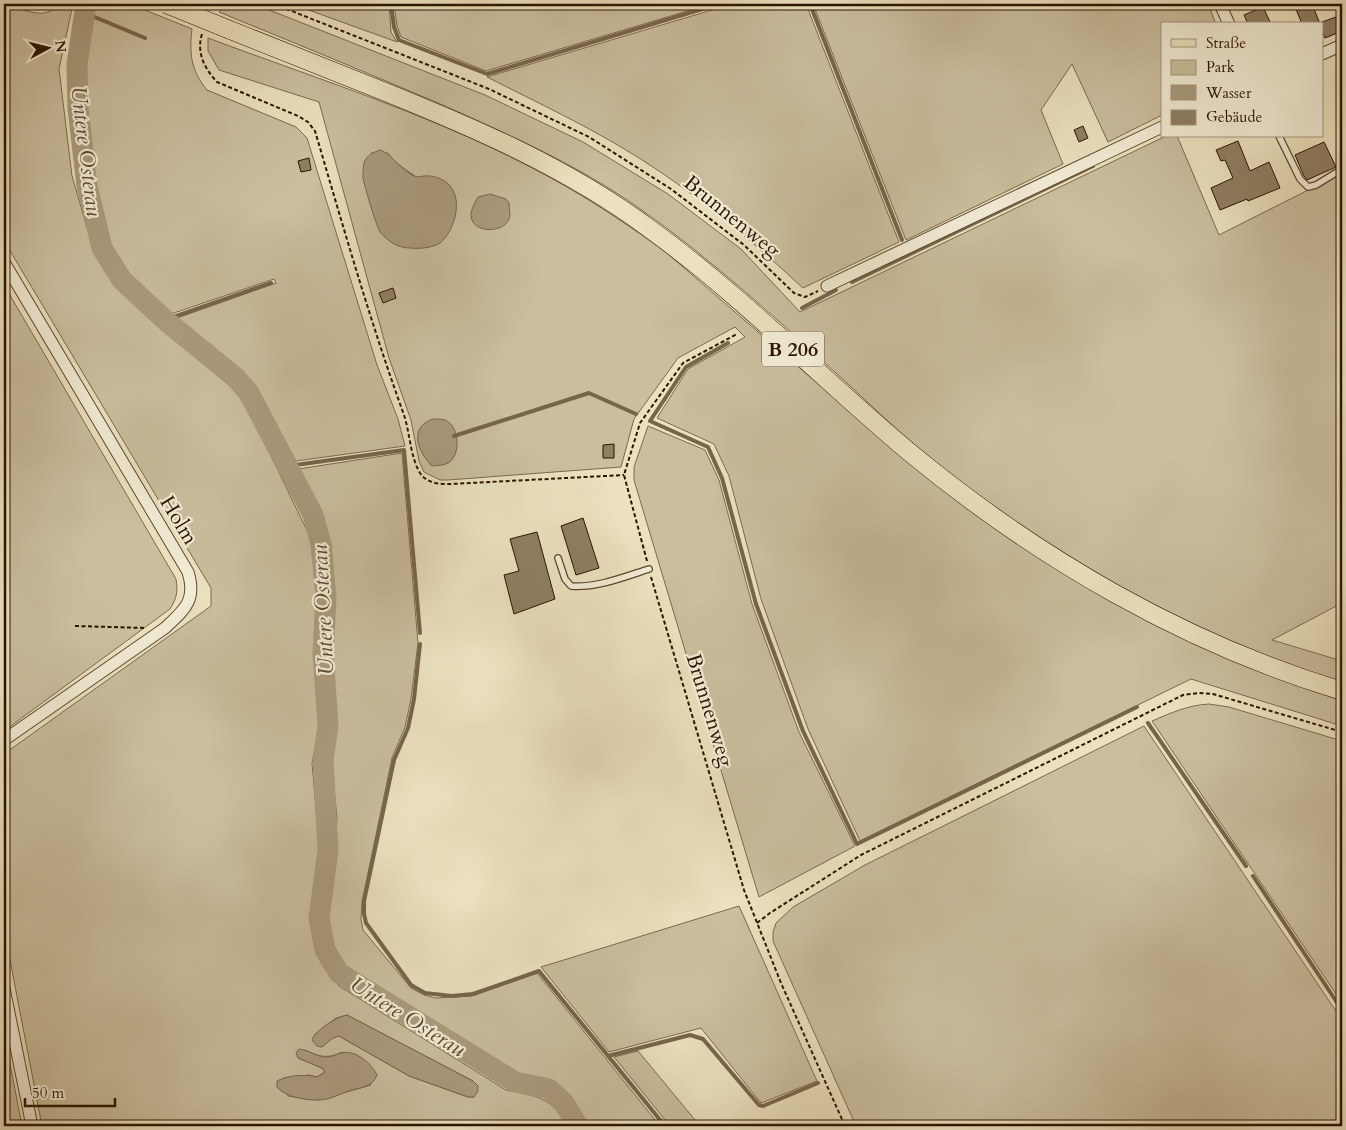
<svg xmlns="http://www.w3.org/2000/svg" width="1346" height="1130" viewBox="0 0 1346 1130" font-family="Cardo,serif">
  <style>
    .green { fill: #cabe9e; stroke: #7a694f; fill-rule: evenodd }
    .water { fill: #aa9b7d; stroke: #77654b }
    .lines { fill: none; stroke-linecap: round; stroke-linejoin: round }
    .stream { stroke: #77654b; stroke-width: 4 }
    .river { stroke: #aa9b7d; stroke-width: 21 }
    .building { fill: #8f7f63; stroke: #2b1400 }
    .lane-casing { stroke: #5b4730; stroke-width: 8 }
    .street-casing { stroke: #5b4730; stroke-width: 13 }
    .primary-casing { stroke: #2b1400; stroke-width: 19 }
    .path { stroke: #2b1400; stroke-width: 2; stroke-dasharray: 4 2.5; stroke-linecap: butt }
    .lane { stroke: #f2ecd5; stroke-width: 5.5 }
    .street { stroke: #f2ecd5; stroke-width: 11 }
    .primary { stroke: #ebe1be; stroke-width: 18 }
    .primary-bridge-casing { stroke: #2b1400; stroke-width: 19; stroke-linecap: butt }
    .primary-bridge { stroke: #ebe1be; stroke-width: 18 }
    .labels { text-anchor: middle; stroke-width: 4.5; stroke-linejoin: round; paint-order: stroke }
    .shield { fill: #f2ecd5; stroke: #675540; stroke-width: 1 }
    .shield-label { font-size: 20px; font-weight: bold; fill: #2b1400 }
    .street-label { font-size: 21px; fill: #2b1400; stroke: #f2ecd5 }
    .water-label { font-size: 22px; font-style: italic; fill: #5e4a32; stroke: #f2ecd5 }
  </style>
  <rect width="100%" height="100%" fill="#ebe1be"/>
  <filter id="stains"><feTurbulence type="fractalNoise" baseFrequency=".004" numOctaves="4"/><feColorMatrix values="0 0 0 0 .2 0 0 0 0 .09 0 0 0 0 .02 0 0 0 .5 -.17"/></filter>
  <radialGradient id="worn" r=".72"><stop offset=".6" stop-color="#630" stop-opacity="0"/><stop offset="1" stop-color="#630" stop-opacity=".3"/></radialGradient>
  <!-- green -->
  <g class="green">
    <path d="M58,4h15l-14,65 13,107 21,72 23,36 126,112 72,149 2,51 -2,60 4,26 2,42 -8,39 8,92 -10,67 19,53 10,11 167,104c17,3 38,6 50,19 4,5 7,12 10,17h-524l-38,-197v-175l207,-148v-18l-202,-339 -3,-15 -2,-227c19,-2 39,17 54,-3zM347,1015l126,66 5,5 -4,11h-6l-59,-21 -70,-40 -6,2 -19,-3 22,-17zM305,1050c13,7 24,9 37,2l29,33 -53,15 -30,-4 -4,-18 25,-3 8,2 8,-5 -3,-4 -24,-10z"/>
    <path d="M89,4h41l62,25c-3,24 -1,42 15,61l89,37 11,11 70,227 21,54 7,27 -109,15 -40,-70 -79,-73 99,-35 -2,-4 -103,35 -45,-37 -14,-20 -7,-11 -22,-75 -9,-102z"/>
    <path d="M226,4h28l231,91 98,47 85,52 73,55 59,63 366,-176h11l42,99 123,-62v430l-70,37 70,21v21c-152,-47 -299,-131 -421,-232 -26,-21 -50,-45 -74,-67 -67,-61 -134,-123 -208,-175 -60,-42 -127,-72 -194,-102 -75,-32 -150,-63 -226,-94z"/>
    <path d="M292,4h97l2,28 6,10z"/>
    <path d="M394,4h317l-225,67 -85,-34 -4,-11z"/>
    <path d="M732,4h74l93,238 -96,46c-51,-47 -105,-93 -164,-130 -49,-31 -101,-55 -152,-81z"/>
    <path d="M813,4h395l8,20h-54v91l-54,27 -36,-78 -31,46 22,54 -157,76z"/>
    <path d="M208,38c115,43 234,80 343,140 40,22 79,48 117,76l253,219 119,86 75,44 78,39 55,25 94,34v25l-151,-47 -331,162 -52,-112 -47,-130 -32,-123 -15,-32 -57,-26 31,-49 57,-32 -10,-10 -57,31 -44,61 -13,48 -173,13h-8l-16,-8 -5,-11 -8,-41 -22,-62 -70,-256 -100,-32 -11,-19zM371,153h17l7,9 20,14z"/>
    <path d="M4,285l172,294c2,12 1,19 -6,30l-166,122z"/>
    <path d="M648,426l57,24 14,30 33,124 47,128 56,114 -96,51 -125,-417v-13z"/>
    <path d="M402,453l16,190 -7,56 -6,28 -13,31 -30,144 -1,17 2,11 48,58 13,7 12,3 36,-2 65,-23 123,153h-77l-20,-33 -49,-12 -175,-112 -17,-48 12,-58 3,-46 -6,-55 5,-36v-21l-7,-52 5,-57 -3,-52 -33,-75z"/>
    <path d="M1209,704l20,3 113,34v262l-190,-282c19,-8 36,-16 57,-17z"/>
    <path d="M1144,726l198,294v106h-486l-83,-185v-9l3,-9 17,-16 72,-42z"/>
    <path d="M739,906l78,175 -56,22 -60,-75 -92,24 -68,-85z"/>
    <path d="M4,1033l18,93h-18z"/>
    <path d="M638,1051l62,75h-30l-56,-69z"/>
  </g>
  <!-- water -->
  <g class="water">
    <path d="M381,150c12,6 20,20 33,26 4,2 10,-1 15,0 5,0 13,3 17,6 19,14 9,49 -6,61 -8,5 -21,6 -30,5 -12,0 -21,-6 -29,-15 -5,-6 -16,-46 -18,-55 0,-3 0,-11 1,-15 3,-8 9,-11 17,-13z"/>
    <path d="M490,194l16,5 3,4c0,5 2,12 0,16 -6,15 -37,14 -38,-3 0,-7 4,-14 7,-19z"/>
    <path d="M433,419c3,0 8,0 12,1 15,6 16,36 3,43 -5,3 -11,2 -16,3 -14,-14 -24,-39 1,-47z"/>
    <path d="M347,1015l126,66 5,5v5l-4,6h-6l-59,-21 -70,-40 -6,2 -11,9 -5,-1 -5,-6c3,-10 25,-23 35,-25z"/>
    <path d="M299,1049c10,1 18,8 27,8 7,0 10,-3 16,-4 13,-4 30,11 35,22 -5,13 -16,12 -28,16 -7,2 -14,6 -22,8 -14,3 -42,-1 -50,-12v-6c12,-6 27,-7 40,-4l8,-5 -3,-4 -24,-10 -2,-5z"/>
  </g>
  <g class="lines">
    <!-- stream -->
    <g class="stream">
      <path d="M391,4l3,23 5,13 88,34 232,-70"/>
      <path d="M810,4l92,236"/>
      <path d="M85,13l60,25"/>
      <path d="M852,282l241,-116"/>
      <path d="M802,308l34,-18"/>
      <path d="M165,320l106,-37"/>
      <path d="M728,343l-42,24 -36,54 58,26 14,31 34,126 47,127 54,113 280,-137"/>
      <path d="M454,436l135,-43 47,21"/>
      <path d="M288,466l116,-16 16,183"/>
      <path d="M420,644l-6,55 -6,29 -14,32 -30,141v13l2,9 45,62 14,8 27,3 21,-2 66,-23 126,155"/>
      <path d="M1148,723l98,143"/>
      <path d="M1253,876l89,134"/>
      <path d="M608,1056l82,-21 13,4 56,66 4,1 55,-23"/>
    </g>
    <!-- river -->
    <path class="river" d="M86,4l-9,60 1,45 9,77 15,62 20,32 43,40 71,58 13,15 64,122 8,29 5,54 -3,56 5,72 -5,34 5,90 -9,68 6,32 14,23 176,109 34,7 15,14 14,23"/>
  </g>
  <!-- building -->
  <g class="building">
    <path d="M1294,4h18l8,20h-18z"/>
    <path d="M1263,7l8,17h-23l-4,-9z"/>
    <path d="M1336,17l6,14 -17,7 -3,-6v-10z"/>
    <path d="M1083,126l5,12 -9,4 -5,-12z"/>
    <path d="M1238,141l12,30 19,-9 11,26 -32,13 -1,-2 -27,11 -9,-22 22,-10 -8,-18 -4,1 -5,-11z"/>
    <path d="M1324,142l12,25 -29,13 -3,-4 -9,-21z"/>
    <path d="M309,158l2,12 -10,2 -3,-11z"/>
    <path d="M393,288l3,10 -13,5 -4,-10z"/>
    <path d="M614,444v14h-11v-13z"/>
    <path d="M583,518l16,50 -23,7 -15,-49z"/>
    <path d="M537,532l18,67 -41,15 -10,-39 15,-4 -9,-32z"/>
  </g>
  <g class="lines">
    <!-- lane casing -->
    <g class="lane-casing">
      <g id="lane">
        <path d="M1279,136l21,43 8,8 8,-2 26,-16"/>
        <path d="M558,558l7,21 6,7c26,2 53,-9 78,-17"/>
      </g>
    </g>
    <!-- street casing -->
    <g class="street-casing">
      <g id="street">
        <path d="M1220,4l9,20"/>
        <path d="M1322,54l20,-9"/>
        <path d="M4,262l184,310c9,29 -4,38 -23,56l-161,112"/>
        <path d="M827,286l335,-159"/>
        <path d="M4,988l28,138"/>
      </g>
    </g>
    <!-- primary casing -->
    <g class="primary-casing">
      <path id="primary" d="M230,30c51,20 102,41 153,61 94,38 185,77 267,138 92,67 171,149 258,222 128,106 275,192 434,240"/>
    </g>
    <!-- path -->
    <g class="path">
      <path d="M24,4l12,2 9,-2"/>
      <path d="M274,4l215,85 100,48 82,52 73,56 50,48 11,4 13,-6"/>
      <path d="M202,34c-6,19 3,35 15,48l81,34 10,6 7,9c28,95 55,190 89,284 6,18 6,41 16,58 7,11 20,11 31,11l173,-9"/>
      <path d="M647,561l-23,-86 16,-52 43,-60 54,-29"/>
      <path d="M651,577l93,313 37,93 64,143"/>
      <path d="M75,626l70,2"/>
      <path d="M757,923l13,-10 91,-58 322,-160 16,-2 14,1 129,38"/>
    </g>
    <!-- lane -->
    <use href="#lane" class="lane"/>
    <!-- street -->
    <use href="#street" class="street"/>
    <!-- primary -->
    <use href="#primary" class="primary"/>
    <!-- primary-bridge casing -->
    <g class="primary-bridge-casing">
      <path id="primary-bridge" d="M166,4l64,26"/>
    </g>
    <!-- primary-bridge -->
    <use href="#primary-bridge" class="primary-bridge"/>
  </g>
  <g class="labels">
    <!-- shield labels -->
    <rect class="shield" x="762" y="331.5" width="62" height="35" rx="4"/>
    <g class="shield-label">
      <text x="793" y="356">B 206</text>
    </g>
    <!-- street labels -->
    <g class="street-label">
      <text transform="translate(732 216) rotate(39)" y="7">Brunnenweg</text>
      <text transform="translate(179 520) rotate(59)" y="7">Holm</text>
      <text transform="translate(710 710) rotate(73)" y="7">Brunnenweg</text>
    </g>
    <!-- water labels -->
    <g class="water-label">
      <text transform="translate(87 151) rotate(83)" y="8">Untere Osterau</text>
      <text transform="translate(322 610) rotate(-93)" y="8">Untere Osterau</text>
      <text transform="translate(408 1016) rotate(32)" y="8">Untere Osterau</text>
    </g>
  </g>
  <!-- margin -->
  <rect width="1346" height="1130" fill="none" stroke="#ebe1be" stroke-width="20"/>
  <rect x="5" y="5" width="1336" height="1120" fill="none" stroke="#2b1400" stroke-width="2.5"/>
  <rect x="10" y="10" width="1326" height="1110" fill="none" stroke="#2b1400"/>
  <!-- legend -->
  <rect x="1161" y="22" width="162" height="115" fill="#f2ecd5" stroke="#a29680"/>
  <rect x="1171" y="39" width="25" height="8" fill="#ebe1be" stroke="#a29680"/>
  <text x="1206" y="48" font-size="15" fill="#2b1400">Straße</text>
  <rect x="1171" y="60" width="25" height="15" fill="#cabe9e" stroke="#a29680"/>
  <text x="1206" y="72" font-size="15" fill="#2b1400">Park</text>
  <rect x="1171" y="85" width="25" height="15" fill="#aa9b7d" stroke="#a29680"/>
  <text x="1206" y="98" font-size="15" fill="#2b1400">Wasser</text>
  <rect x="1171" y="110" width="25" height="15" fill="#8f7f63" stroke="#a29680"/>
  <text x="1206" y="122" font-size="15" fill="#2b1400">Gebäude</text>
  <!-- north arrow -->
  <g transform="translate(48 48) rotate(83)" stroke="#f2ecd5" stroke-width="4" paint-order="stroke">
  <path d="M0-4L9 19L0 12L-9 19Z" fill="#2b1400"/>
  <text y="-8" font-size="14" font-weight="bold" text-anchor="middle" fill="#2b1400">N</text>
  </g>
  <!-- scale -->
  <path d="M25 1098v8h90v-8" fill="none" stroke="#2b1400" stroke-width="2.5"/>
  <text x="32" y="1098" font-size="15" fill="#2b1400" stroke="#f2ecd5" stroke-width="4" paint-order="stroke">50 m</text>
  <rect width="100%" height="100%" filter="url(#stains)"/>
  <rect width="100%" height="100%" fill="url(#worn)"/>
</svg>
